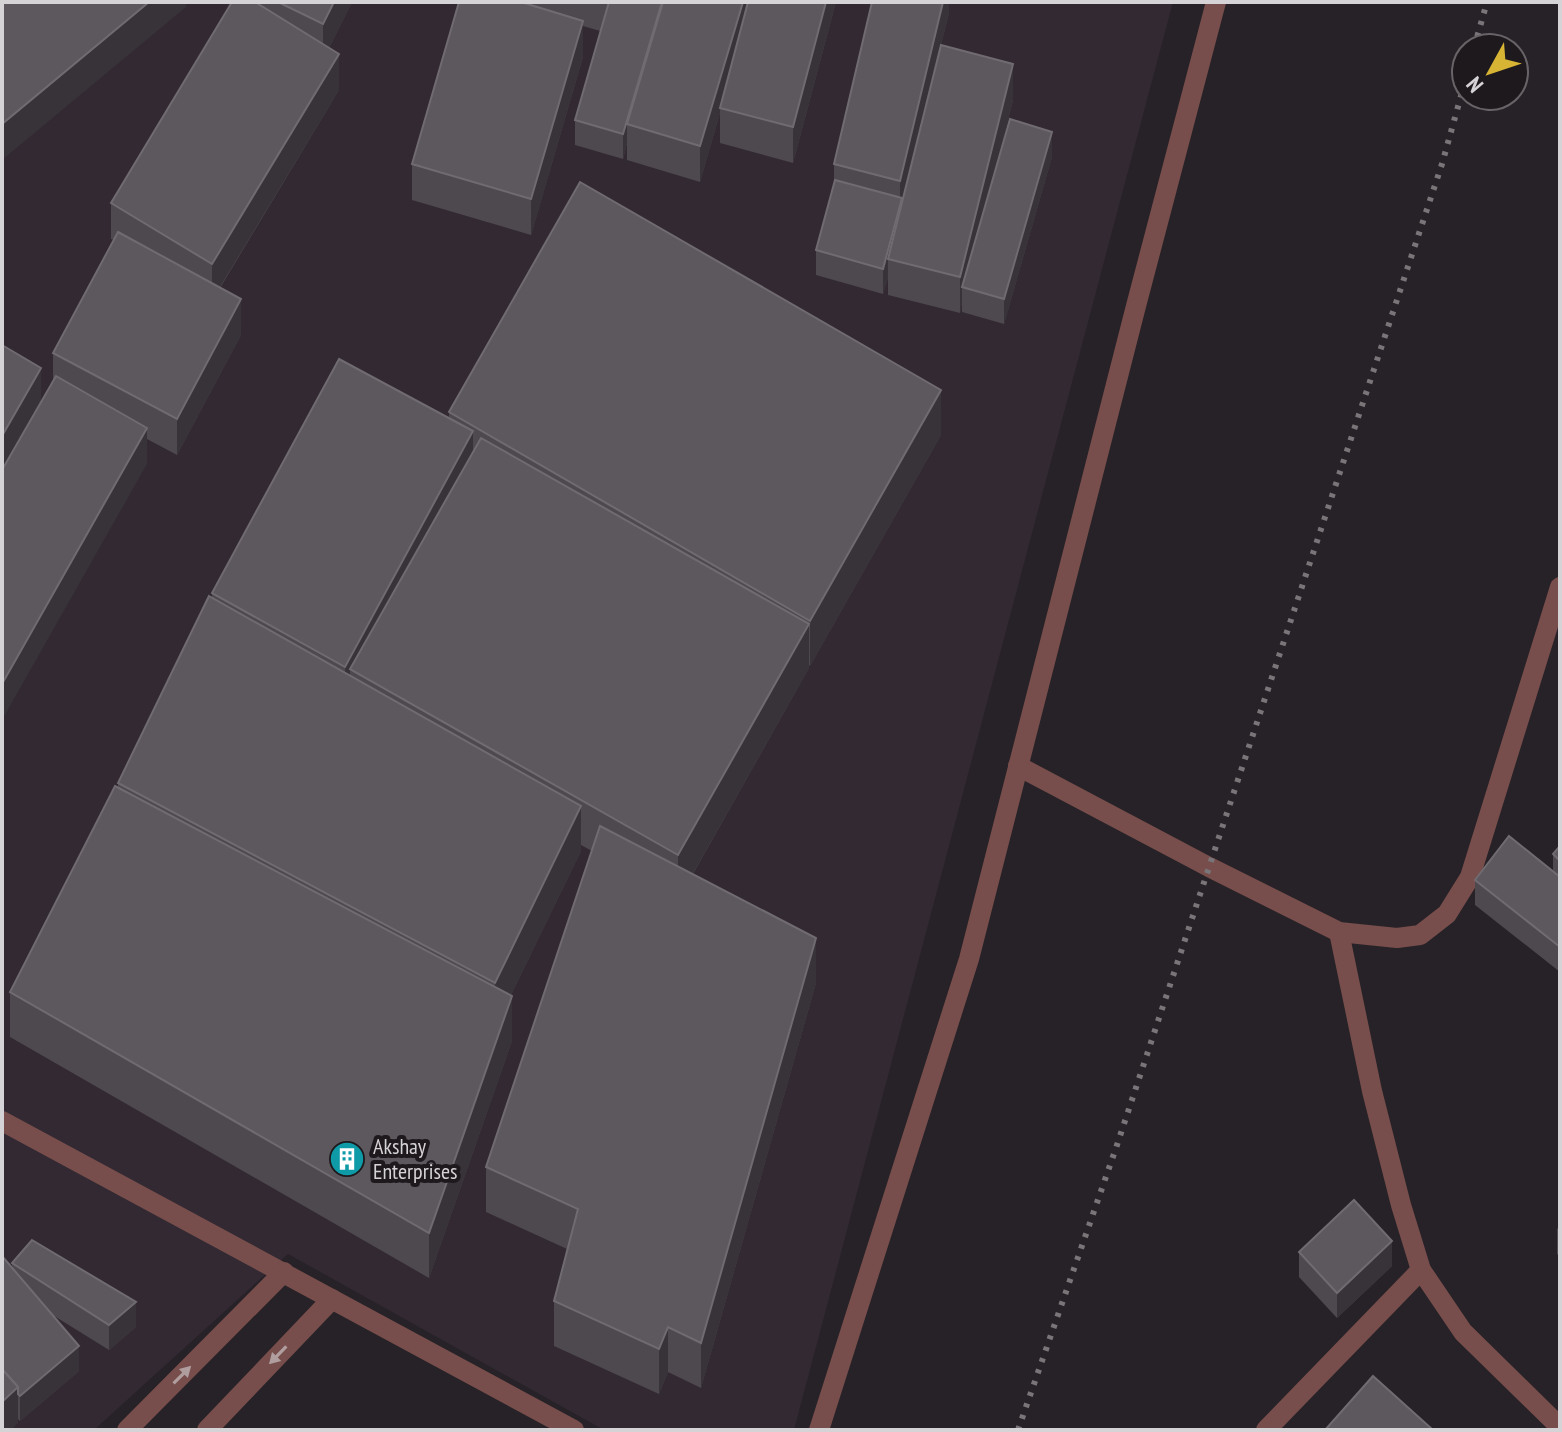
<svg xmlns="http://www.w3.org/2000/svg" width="1562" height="1432" viewBox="0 0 1562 1432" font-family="'PT Sans Narrow',sans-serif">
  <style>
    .built { fill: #322932 }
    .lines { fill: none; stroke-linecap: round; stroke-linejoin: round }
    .minor { stroke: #774e4c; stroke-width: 20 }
    .rail { stroke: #797579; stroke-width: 6; stroke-dasharray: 4 8; stroke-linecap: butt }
    .wall { fill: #4e494e }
    .shaded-wall { fill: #383338 }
    .building { fill: #5d585d; stroke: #706b70; stroke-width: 2 }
    .oneway { fill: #b09e9f }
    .labels { text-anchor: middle; stroke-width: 8; stroke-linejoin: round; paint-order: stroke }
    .poi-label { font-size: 22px; fill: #d6d3d6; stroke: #1d191d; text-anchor: start }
  </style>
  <rect width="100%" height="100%" fill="#272227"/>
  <!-- built -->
  <path class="built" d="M2,2h1171l-379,1428h-190l-316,-176 -194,176h-92z"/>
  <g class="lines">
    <!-- minor -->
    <g class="minor">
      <path d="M1018,766l191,101 130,65 58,6 23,-3 27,-21 23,-37 90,-290"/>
      <path d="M1339,932l33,159 29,114 20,65 42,62 97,95"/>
      <path d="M2,1121l572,309"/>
      <path d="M127,1430l157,-158"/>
      <path d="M207,1430l125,-131"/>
      <path d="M819,1430l150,-471 167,-653 80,-304"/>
      <path d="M1266,1430l155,-160"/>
    </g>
    <!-- rail -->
    <g class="rail">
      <path d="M1474,48l13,-46"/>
      <path d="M1018,1430l99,-285 325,-981 24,-86"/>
    </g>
  </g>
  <!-- wall -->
  <g class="wall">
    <path d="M232,2h120l-23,46 10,42 -119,198 21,47 -64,120 -30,-16v25l-106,-63 12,-21v-27l61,-113 -3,-1v-36z"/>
    <path d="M459,2h377l-43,161 -73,-20v-30l-20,69 -73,-22v-17l-4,16 -48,-14v-25l25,-89 -17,-5v31l-52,178 -119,-35v-36z"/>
    <path d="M949,2v11l-8,32 72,55 -17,67 56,-10 -48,167 -42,-12v-10l-2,11 -72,-18v-17l-5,16 -67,-19v-25l18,-66v-20z"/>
    <path d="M449,412l492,23 -131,231 -1,-1v3l-116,206 123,109 -115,405 -33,-16 -9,22 -105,-48v-45l13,-52 -81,-37v-45l106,-316 -11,-6v6l-70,144 1,46 -83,237 -419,-241v-45l108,-205v-4l94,-186v-4l237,-175z"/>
    <path d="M1560,846v126l-85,-67v-25l78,-9v-17z"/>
    <path d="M1560,1226v31l-3,-3v-25z"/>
    <path d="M1299,1252l93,14 -55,52 -38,-41z"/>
    <path d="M12,1263l124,64 -27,23 -58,-36 28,57 -59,50 -2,-2v4z"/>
  </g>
  <!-- shaded-wall -->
  <g class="shaded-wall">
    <path d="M149,2h37v5l-184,153v-36z"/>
    <path d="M334,2h18l-29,58v-36z"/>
    <path d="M662,2h7l-42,122v19l-4,16v-25z"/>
    <path d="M743,2h10l-33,106v5l-20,69v-36z"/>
    <path d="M826,2h10l-43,161v-36z"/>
    <path d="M943,2h6v11l-47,194 -14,52v19l-5,16v-25l17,-62v-26z"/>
    <path d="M583,21v36l-52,178v-36z"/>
    <path d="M339,54v36l-127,210v-36z"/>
    <path d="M1013,64v36l-47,188 -4,-1v15l-2,11v-36z"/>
    <path d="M1052,132v25l-48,167v-25z"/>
    <path d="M241,299v36l-64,120v-36z"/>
    <path d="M41,368v44l-39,69v-45z"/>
    <path d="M941,390v45l-131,231v-45z"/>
    <path d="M147,428v36l-145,256v-36z"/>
    <path d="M473,431v45l-123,193v34l-5,8v-44z"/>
    <path d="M809,624v44l-131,232v-45z"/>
    <path d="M581,806v45l-86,177v-45z"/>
    <path d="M816,938v45l-115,405v-45z"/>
    <path d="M512,996v45l-83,237v-45z"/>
    <path d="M1392,1241v25l-55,52v-25z"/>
    <path d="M136,1302v25l-27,23v-25z"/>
    <path d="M668,1327v45l-9,22v-45z"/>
    <path d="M79,1346v25l-59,50v-25z"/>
    <path d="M18,1387v36l-7,7h-9v-28z"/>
  </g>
  <!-- building -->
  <g class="building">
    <path d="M2,2h147l-147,122z"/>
    <path d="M232,2h23l84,52 -127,210 -101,-61z"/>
    <path d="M278,2h56l-11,22z"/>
    <path d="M459,2h62l62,19 -52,178 -119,-35z"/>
    <path d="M609,2h53l-39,132 -48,-14z"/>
    <path d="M663,2h80l-43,144 -73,-22z"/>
    <path d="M748,2h78l-33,125 -73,-19z"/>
    <path d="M872,2h71l-43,179 -66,-17z"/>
    <path d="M941,45l72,19 -53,213 -72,-18z"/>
    <path d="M1010,119l42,13 -48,167 -42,-12z"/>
    <path d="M835,180l67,18 -19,71 -67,-19z"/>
    <path d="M580,182l361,208 -131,231 -361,-209z"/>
    <path d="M118,232l123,67 -64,120 -124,-66z"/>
    <path d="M2,345l39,23 -39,68z"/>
    <path d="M339,359l134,72 -128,236 -133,-74z"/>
    <path d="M56,376l91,52 -145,256v-214z"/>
    <path d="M481,438l328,186 -131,231 -328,-186z"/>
    <path d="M209,596l372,210 -86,177 -377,-200z"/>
    <path d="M115,786l397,210 -83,237 -419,-241z"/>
    <path d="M600,826l216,112 -115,405 -33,-16 -9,22 -105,-48 24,-92 -92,-42z"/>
    <path d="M1509,836l51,41v70l-85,-67z"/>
    <path d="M1560,846v15l-7,-7z"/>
    <path d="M1354,1200l38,41 -55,52 -38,-41z"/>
    <path d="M32,1240l104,62 -27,23 -97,-62z"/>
    <path d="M2,1256l77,90 -59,50 -2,-2v-7l-16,-18z"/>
    <path d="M2,1369l16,18 -16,15z"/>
    <path d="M1373,1376l60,54h-108z"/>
  </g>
  <!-- one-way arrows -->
  <defs><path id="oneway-solid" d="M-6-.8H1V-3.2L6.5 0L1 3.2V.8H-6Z" transform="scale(2)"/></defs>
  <g class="oneway">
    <use href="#oneway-solid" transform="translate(278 1355) rotate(134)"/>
    <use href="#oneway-solid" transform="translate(182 1375) rotate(-45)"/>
  </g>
  <!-- icons -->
  <defs>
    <g id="building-disc" transform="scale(1.8)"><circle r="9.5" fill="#0f9aa8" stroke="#1d191d"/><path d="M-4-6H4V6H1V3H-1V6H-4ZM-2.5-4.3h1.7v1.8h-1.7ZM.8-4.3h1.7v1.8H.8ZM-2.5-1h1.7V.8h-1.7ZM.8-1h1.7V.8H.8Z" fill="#fff"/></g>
  </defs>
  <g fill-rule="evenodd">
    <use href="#building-disc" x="347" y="1159"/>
  </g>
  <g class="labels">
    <!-- poi labels -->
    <g class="poi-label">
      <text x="373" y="1154">Akshay<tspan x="373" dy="25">Enterprises</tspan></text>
    </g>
  </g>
  <!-- border -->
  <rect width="1562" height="1432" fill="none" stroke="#d6d3d6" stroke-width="8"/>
  <!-- north arrow -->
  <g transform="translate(1490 72) rotate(230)"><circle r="38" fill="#1d191d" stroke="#676367" stroke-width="2"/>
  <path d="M0-6L14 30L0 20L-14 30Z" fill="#d7b434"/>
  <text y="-12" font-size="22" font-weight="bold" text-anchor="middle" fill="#d6d3d6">N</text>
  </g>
</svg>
